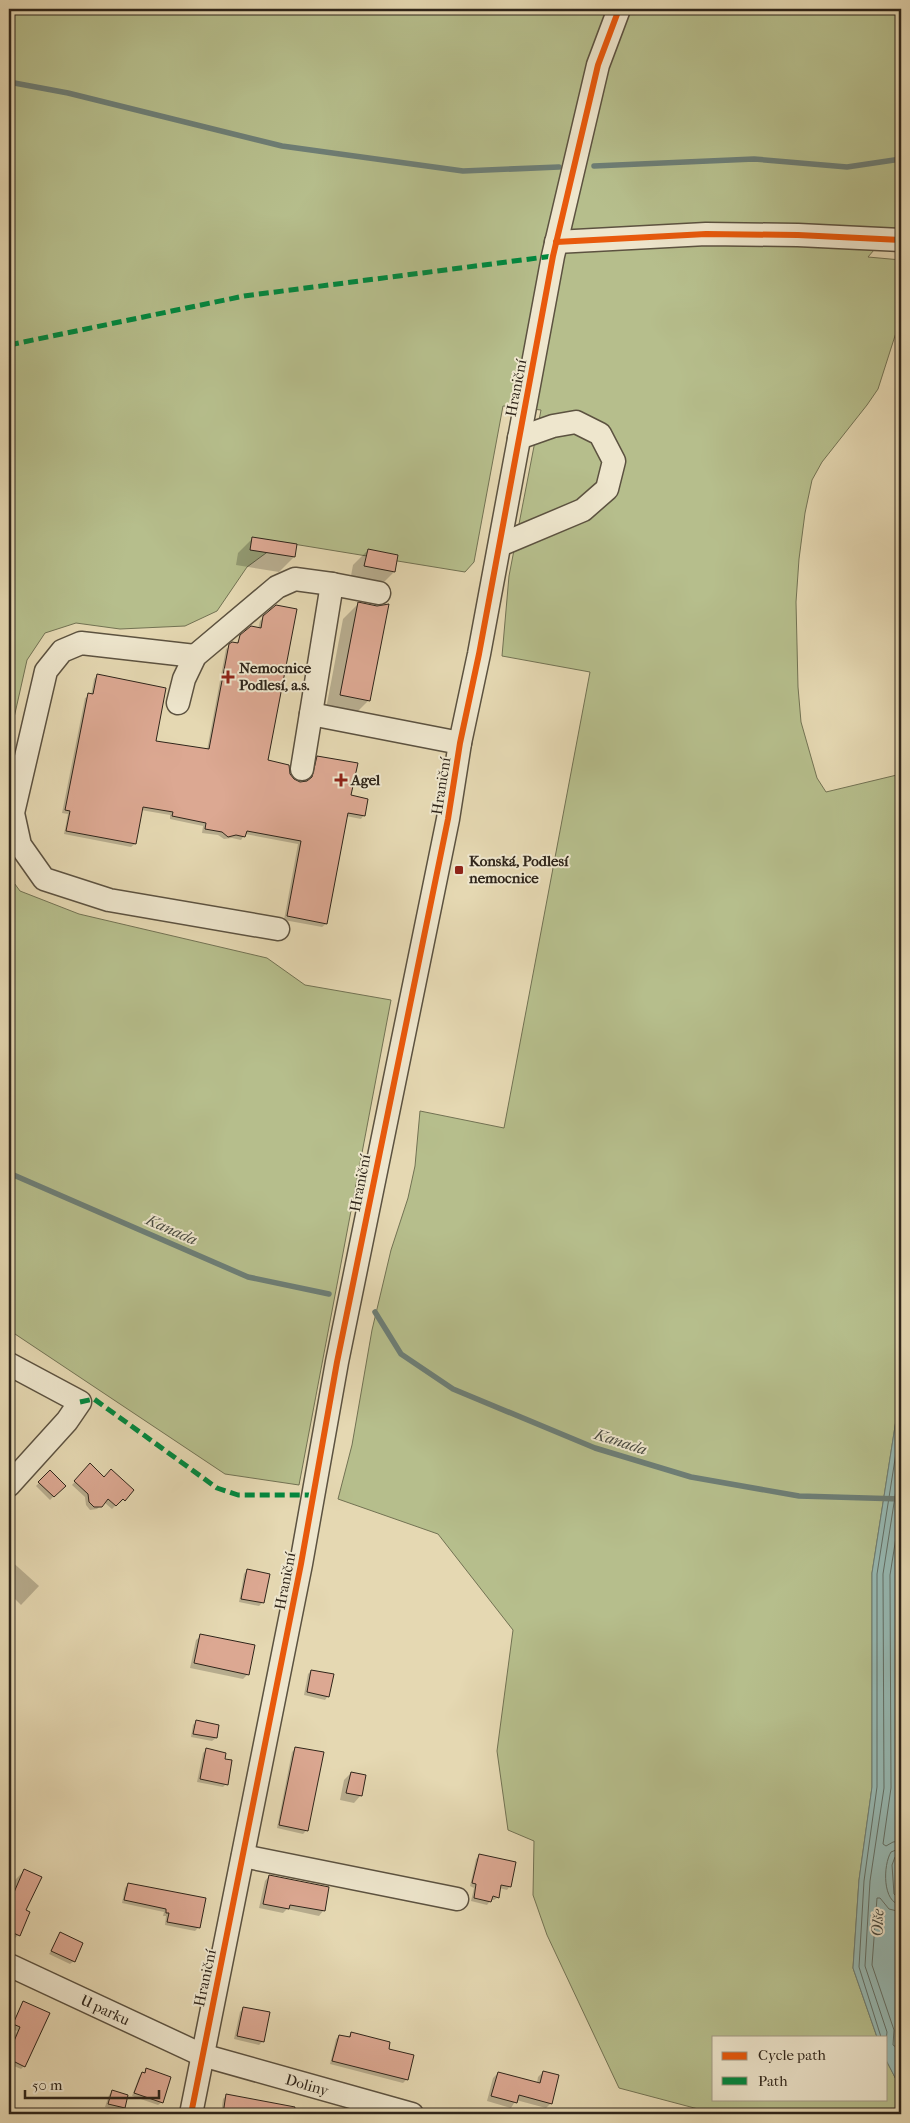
<svg xmlns="http://www.w3.org/2000/svg" width="910" height="2123" viewBox="0 0 910 2123" font-family="'IM FELL French Canon',serif">
  <style>
    .green { fill: #b6be8c; stroke: #727253 }
    .water { fill: #97b9b3; stroke: #6d7e76 }
    .shadow { fill: #0003 }
    .lines { fill: none; stroke-linecap: round; stroke-linejoin: round }
    .shore { stroke: #636f66; stroke-width: 1 }
    .stream { stroke: #6d7e76; stroke-width: 5.5 }
    .building { fill: #dca892; stroke: #2f251a }
    .minor-casing { stroke: #5c5240; stroke-width: 25 }
    .minor { stroke: #eee6cd; stroke-width: 22 }
    .quiet { stroke: #00873e; stroke-width: 5; stroke-dasharray: 10 5; stroke-linecap: butt }
    .cycleway-casing { stroke: #eee6cd; stroke-width: 9 }
    .cycleway { stroke: #e8590c; stroke-width: 6 }
    .poi-dot { fill: #8f2418; stroke: #eee6cd; stroke-width: 2 }
    .labels { text-anchor: middle; stroke-width: 4; stroke-linejoin: round; paint-order: stroke }
    .street-label { font-size: 15px; fill: #2f251a; stroke: #eee6cd }
    .poi-label { font-size: 15px; font-weight: bold; fill: #2f251a; stroke: #eee6cd; text-anchor: start }
    .water-label { font-size: 16px; font-style: italic; fill: #494a40; stroke: #eee6cd }
  </style>
  <rect width="100%" height="100%" fill="#e5d8b2"/>
  <filter id="stains"><feTurbulence type="fractalNoise" baseFrequency=".004" numOctaves="4"/><feColorMatrix values="0 0 0 0 .2 0 0 0 0 .09 0 0 0 0 .02 0 0 0 .5 -.17"/></filter>
  <radialGradient id="worn" r=".72"><stop offset=".6" stop-color="#630" stop-opacity="0"/><stop offset="1" stop-color="#630" stop-opacity=".3"/></radialGradient>
  <!-- green -->
  <g class="green">
    <path d="M9,9h892v222l-9,-2 -24,28 33,3v57l-23,72 -11,16 -45,57 -10,18 -7,33 -6,46 -3,43 2,85 3,35 16,56 9,14 75,-18v634l-5,12 -24,153v214l-13,93 -6,88 24,69h-163v62h172v-39l15,29v25h-184l-98,-26 -72,-153 -14,-40 1,-54 -26,-11 -11,-79 16,-121 -75,-96 -100,-35 14,-54 20,-115 19,-80 17,-52 7,-32 5,-55 84,17 86,-456 -88,-16 7,-80 32,-166 -38,-4 -29,156 -9,10 -184,-30 -34,25 -30,44 -32,15 -65,3 -44,-6 -31,10 -18,27 -18,80z"/>
    <path d="M9,876l11,15 59,23 188,44 38,27 86,15 -92,485 -74,-11 -213,-142 -3,-8z"/>
  </g>
  <!-- water -->
  <path class="water" d="M901,1412v440l-4,13 4,57v167l-15,-29v-23h-9l-24,-69 6,-88 13,-93v-214l24,-153z"/>
  <!-- shadow -->
  <g class="shadow">
    <path d="M253,538l43,7 -2,12 -15,15 -43,-7 2,-12z"/>
    <path d="M368,550l26,22 -15,15 -29,-6 3,-16z"/>
    <path d="M358,604l11,96 -15,15 -28,-6 17,-90z"/>
    <path d="M264,617l2,144 34,22 10,-2 4,-21 4,-3 46,58 -3,4 -15,-3 -20,108 -4,3 -38,-7 14,-76 -53,-10 -4,6 -9,-2 -8,1 -6,-4 -16,-2 1,-7 -33,-7v-4l-29,-5 -6,34 -4,3 -67,-13 4,-20 -6,-1 23,-115 6,-3 3,-16 3,-4 57,67 53,8 19,-101 6,-5h4l5,-8 17,-7 2,-8z"/>
    <path d="M90,1465l14,13 28,12 -12,13 -1,-1 -7,7 -8,-7 -7,7 -7,1 -4,-5 -1,-8 -13,-12z"/>
    <path d="M50,1472l14,14 -14,14 -14,-14z"/>
    <path d="M9,1559l30,27 -18,19 -12,-12z"/>
    <path d="M247,1570l16,32 -4,4 -20,-4 5,-28z"/>
    <path d="M201,1636l47,38 -5,5 -53,-11 6,-28z"/>
    <path d="M311,1671l17,25 -3,4 -21,-5 4,-21z"/>
    <path d="M196,1722l20,16 -4,3 -21,-4 2,-12z"/>
    <path d="M296,1748l26,5 -16,78 -3,3 -26,-6 15,-76z"/>
    <path d="M206,1750l18,10 2,24 -3,3 -26,-5 6,-29z"/>
    <path d="M351,1773l10,22 -7,8 -14,-3 4,-20z"/>
    <path d="M9,1816l4,2 -4,10z"/>
    <path d="M479,1856l31,30 -3,4 -8,-2 -1,9 -4,3h-3l-4,5 -16,-4 3,-13 -4,-2 6,-27z"/>
    <path d="M24,1871l1,40 -7,24 -9,9v-50l6,-14z"/>
    <path d="M269,1876l59,12 -5,23 -4,5 -32,-7 -4,4 -24,-5 6,-27z"/>
    <path d="M128,1884l71,43 -4,4 -30,-6 1,-9h-3l1,-4 -42,-9 3,-15z"/>
    <path d="M61,1934l13,27 -4,3 -21,-10z"/>
    <path d="M23,2003l1,63 -3,3 -12,-5v-13l8,-20 -7,-3z"/>
    <path d="M244,2008l19,33 -4,4 -25,-6 6,-27z"/>
    <path d="M351,2034l36,15 20,30 -4,4 -73,-19 6,-25 3,-3 9,1z"/>
    <path d="M147,2070l15,32 -4,3 -26,-9 7,-19z"/>
    <path d="M543,2072l8,31 -5,5 -30,-8 -5,8 -24,-7 6,-23 5,-5 39,10 1,-6z"/>
    <path d="M112,2092l12,15 -3,4 -16,-4 4,-12z"/>
    <path d="M227,2095l50,10 -2,9h-54l2,-15z"/>
  </g>
  <g class="lines">
    <!-- shore -->
    <g class="shore">
      <path d="M901,1506l-11,69 1,213 -8,56 3,2 7,-4 8,-1"/>
      <path d="M901,1848l-10,4c-8,13 -9,51 10,53"/>
      <path d="M901,1855l-6,2 -3,8 2,29 3,3 4,1"/>
      <path d="M901,1912l-12,-3 -9,-11h-3l-5,67 22,65 -1,15 8,6"/>
      <path d="M881,2037l-22,-70 5,-86 13,-94v-213l24,-153"/>
      <path d="M886,2041l1,-9 -22,-66 5,-85 14,-93 -1,-214 18,-116"/>
    </g>
    <!-- stream -->
    <g class="stream">
      <path d="M9,82l59,11 214,53 181,25 96,-4"/>
      <path d="M594,166l160,-7 93,8 54,-8"/>
      <path d="M9,1173l239,104 81,17"/>
      <path d="M375,1312l26,42 52,35 142,59 96,29 108,19 102,3"/>
    </g>
  </g>
  <!-- building -->
  <g class="building">
    <path d="M252,537l45,7 -2,13 -45,-7z"/>
    <path d="M368,549l30,6 -3,17 -31,-6z"/>
    <path d="M358,602l19,4 12,-2 -19,97 -30,-6z"/>
    <path d="M276,605l21,4 -29,151 21,5 1,9 4,5 6,3 7,-1 5,-4 5,-21 41,7 -7,32 17,4 -3,17 -17,-3 -21,111 -40,-8 14,-75 -54,-10 -2,6 -9,-2 -8,2 -6,-5 -17,-3 1,-6 -34,-7 1,-4 -30,-5 -7,37 -70,-13 4,-20 -5,-1 23,-117 5,1 4,-20 69,14 -10,53 53,8 20,-105 3,-2 6,1 2,-8 11,-9 10,2 2,-12z"/>
    <path d="M90,1463l14,14 7,-8 23,21 -9,11 -2,-2 -7,7 -8,-7 -6,8h-8l-5,-5 -1,-8 -14,-13z"/>
    <path d="M50,1470l16,16 -12,11 -16,-15z"/>
    <path d="M247,1569l23,5 -6,29 -23,-4z"/>
    <path d="M200,1634l55,11 -6,30 -55,-12z"/>
    <path d="M311,1670l23,4 -5,23 -22,-5z"/>
    <path d="M196,1720l23,5 -2,13 -24,-4z"/>
    <path d="M295,1747l29,5 -16,79 -29,-6z"/>
    <path d="M206,1748l20,5 -1,6 7,1 -4,25 -28,-6z"/>
    <path d="M351,1772l15,3 -4,21 -16,-3z"/>
    <path d="M479,1854l37,8 -5,25 -10,-2 -2,13 -6,-2 -2,6 -17,-4 2,-14 -4,-1z"/>
    <path d="M24,1869l18,8 -16,33 4,2 -10,24 -11,-5v-27z"/>
    <path d="M269,1875l60,12 -4,24 -35,-6 -1,4 -26,-5z"/>
    <path d="M128,1883l78,15 -6,30 -33,-6 2,-9h-3v-4l-42,-9z"/>
    <path d="M60,1932l23,11 -8,19 -24,-11z"/>
    <path d="M23,2001l27,12 -25,54 -16,-8v-6l11,-26 -7,-3z"/>
    <path d="M243,2007l27,5 -6,30 -27,-6z"/>
    <path d="M351,2032l39,10 -1,7 25,6 -6,25 -76,-19 7,-26 11,2z"/>
    <path d="M146,2068l25,9 -8,26 -29,-10 8,-21 3,1z"/>
    <path d="M543,2071l16,4 -7,29 -33,-9 -2,8 -26,-7 7,-24 42,11z"/>
    <path d="M112,2090l16,5 -3,13 -17,-4z"/>
    <path d="M226,2094l69,13 -1,7h-71z"/>
  </g>
  <g class="lines">
    <!-- minor casing -->
    <g class="minor-casing">
      <g id="minor">
        <path d="M556,242l150,-8 92,1 103,5"/>
        <path d="M500,545l83,-35 24,-21 7,-28 -14,-27 -24,-12 -23,4 -34,12"/>
        <path d="M195,656l-114,-13 -19,8 -16,20 -33,142 7,32 24,34 65,21 169,29"/>
        <path d="M178,703l6,-24 11,-23 82,-69 18,-8 37,5"/>
        <path d="M311,714l149,29"/>
        <path d="M302,769l30,-185 47,9"/>
        <path d="M9,1364l71,38 -13,19 -58,64"/>
        <path d="M243,1856l214,43"/>
        <path d="M9,1965l193,90 210,59"/>
        <path d="M191,2114l110,-550 36,-202 111,-543 12,-76 19,-89 74,-398 45,-191 21,-56"/>
      </g>
    </g>
    <!-- minor -->
    <use href="#minor" class="minor"/>
    <!-- quiet -->
    <g class="quiet">
      <path d="M9,345l235,-49 309,-40"/>
      <path d="M80,1402l14,-3 123,89 21,7h76"/>
    </g>
    <!-- cycleway casing -->
    <g class="cycleway-casing">
      <g id="cycleway">
        <path d="M556,242l150,-8 92,1 103,5"/>
        <path d="M191,2114l110,-550 36,-202 111,-543 12,-76 19,-89 74,-398 45,-191 21,-56"/>
      </g>
    </g>
    <!-- cycleway -->
    <use href="#cycleway" class="cycleway"/>
  </g>
  <!-- markers -->
  <g class="poi-dot">
    <path d="M225.5 669.5h5v5h5v5h-5v5h-5v-5h-5v-5h5z"/>
    <path d="M338.5 772.5h5v5h5v5h-5v5h-5v-5h-5v-5h5z"/>
    <rect x="454" y="865" width="10" height="10" rx="2.5"/>
  </g>
  <g class="labels">
    <!-- street labels -->
    <g class="street-label">
      <text transform="translate(516 388) rotate(-79)" y="5">Hraniční</text>
      <text transform="translate(441 786) rotate(-81)" y="5">Hraniční</text>
      <text transform="translate(360 1183) rotate(-79)" y="5">Hraniční</text>
      <text transform="translate(285 1581) rotate(-79)" y="5">Hraniční</text>
      <text transform="translate(205 1978) rotate(-78)" y="5">Hraniční</text>
      <text transform="translate(105 2010) rotate(25)" y="5">U parku</text>
      <text transform="translate(307 2085) rotate(16)" y="5">Doliny</text>
    </g>
    <!-- poi labels -->
    <g class="poi-label">
      <text x="239" y="673">Nemocnice<tspan x="239" dy="17">Podlesí, a.s.</tspan></text>
      <text x="351" y="785">Agel</text>
      <text x="469" y="866">Konská, Podlesí<tspan x="469" dy="17">nemocnice</tspan></text>
    </g>
    <!-- water labels -->
    <g class="water-label">
      <text transform="translate(172 1229) rotate(24)" y="6">Kanada</text>
      <text transform="translate(621 1441) rotate(18)" y="6">Kanada</text>
      <text transform="translate(877 1923) rotate(-89)" y="6">Olše</text>
    </g>
  </g>
  <!-- margin -->
  <rect width="910" height="2123" fill="none" stroke="#e5d8b2" stroke-width="30"/>
  <rect x="10" y="10" width="890" height="2103" fill="none" stroke="#2f251a" stroke-width="2.5"/>
  <rect x="15" y="15" width="880" height="2093" fill="none" stroke="#2f251a"/>
  <!-- legend -->
  <rect x="712" y="2036" width="175" height="65" fill="#eee6cd" stroke="#a29985"/>
  <rect x="722" y="2052" width="25" height="8" fill="#e8590c" stroke="#a29985"/>
  <text x="758" y="2060" font-size="15" fill="#2f251a">Cycle path</text>
  <rect x="722" y="2077" width="25" height="8" fill="#00873e" stroke="#a29985"/>
  <text x="758" y="2086" font-size="15" fill="#2f251a">Path</text>
  <!-- scale -->
  <path d="M25 2090v8h134v-8" fill="none" stroke="#2f251a" stroke-width="2.5"/>
  <text x="32" y="2090" font-size="15" fill="#2f251a" stroke="#eee6cd" stroke-width="4" paint-order="stroke">50 m</text>
  <rect width="100%" height="100%" filter="url(#stains)"/>
  <rect width="100%" height="100%" fill="url(#worn)"/>
</svg>
